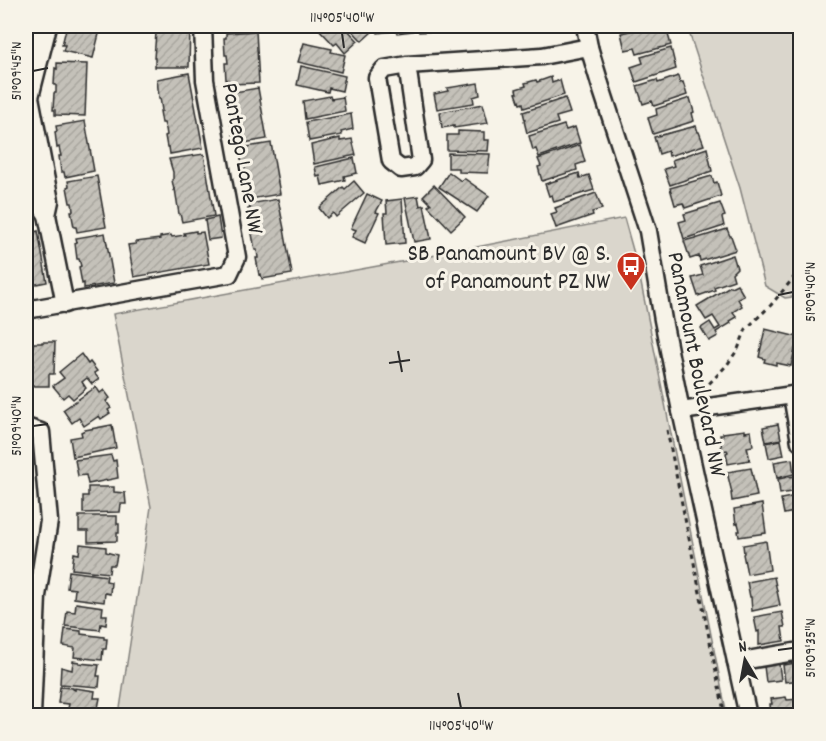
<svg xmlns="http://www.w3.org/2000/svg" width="826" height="741" viewBox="0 0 826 741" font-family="Dekko,sans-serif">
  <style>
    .park { fill: #dad6cc; stroke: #82807c; stroke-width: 1.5 }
    .building { fill: url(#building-hatch); stroke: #2b2b2b; stroke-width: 1.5 }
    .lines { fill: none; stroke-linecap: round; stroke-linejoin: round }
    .minor-casing { stroke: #2b2b2b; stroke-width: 21 }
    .path { stroke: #2b2b2b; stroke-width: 3; stroke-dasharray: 4.5 4.5; stroke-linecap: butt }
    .minor { stroke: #f7f3e8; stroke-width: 16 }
    .ticks { fill: none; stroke: #2b2b2b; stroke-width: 2 }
    .labels { text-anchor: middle; stroke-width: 6; stroke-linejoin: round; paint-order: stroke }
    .street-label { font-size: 24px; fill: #2b2b2b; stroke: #f7f3e8 }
    .poi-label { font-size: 24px; fill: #2b2b2b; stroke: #f7f3e8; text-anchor: end }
    .neatline { fill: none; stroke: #2b2b2b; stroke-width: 2 }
    .ticks-label { font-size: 15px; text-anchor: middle; fill: #2b2b2b }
  </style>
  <defs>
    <pattern id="building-hatch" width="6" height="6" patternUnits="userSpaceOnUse" patternTransform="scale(1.5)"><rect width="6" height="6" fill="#c4c1b9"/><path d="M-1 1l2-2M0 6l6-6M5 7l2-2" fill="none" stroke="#a9a69f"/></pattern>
  </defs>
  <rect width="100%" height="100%" fill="#f7f3e8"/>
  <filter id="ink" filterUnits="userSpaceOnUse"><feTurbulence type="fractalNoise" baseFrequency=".0167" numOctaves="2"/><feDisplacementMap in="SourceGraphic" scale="12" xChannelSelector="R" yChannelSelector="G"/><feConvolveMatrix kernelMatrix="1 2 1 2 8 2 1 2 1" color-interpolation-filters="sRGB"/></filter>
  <g filter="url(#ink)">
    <!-- park -->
    <g class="park">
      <path d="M687,26h113v270l-15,2 -20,-12 -25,-98z"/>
      <path d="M624,218l14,50 89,447h-608l32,-208 -38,-193 298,-54z"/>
    </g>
    <!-- building -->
    <g class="building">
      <path d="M69,26h32l-8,32 -30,-7 2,-6h-3l4,-16h2z"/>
      <path d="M154,26h36l-1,41h-34v-9h-1l2,-25h-2z"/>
      <path d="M316,26h25l4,3 1,-1 12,13 -13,12 -8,-10 -3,2z"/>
      <path d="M348,26h20l5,5 -11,10z"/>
      <path d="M377,26h16v5l-15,2z"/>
      <path d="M396,26h15l1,5 -15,2z"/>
      <path d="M419,26h17l1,5 -18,1z"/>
      <path d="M501,26h34v3l-34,2z"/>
      <path d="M652,26h11l1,6 3,-1 4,14 -34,9 -2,-6 -10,2 -4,-17z"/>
      <path d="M256,31l3,52 -30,1v-4h-3l-1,-17h3l-1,-8h-2l-1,-17h2v-5z"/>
      <path d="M304,43l28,6 -1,3 14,3 -4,17 -43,-10z"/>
      <path d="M671,48l5,21 -40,13 -5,-15 12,-4 -2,-6z"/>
      <path d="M57,63l30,1 -2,52 -30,-1v-5h-2l1,-17h2v-8h-2l1,-17 2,1z"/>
      <path d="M301,66l44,10 -3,15 -13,-3 -1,4 -31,-7z"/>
      <path d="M189,73l14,75 -33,6 -1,-7h-2l-2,-11 2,-1 -1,-6 -2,-6h-2l-2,-12h2l-1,-7 -1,-6h-1l-2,-19z"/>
      <path d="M678,76l2,7 3,-1 4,13 -33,11 -2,-5 -9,3 -6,-18 20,-6 1,3z"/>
      <path d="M551,77l1,6 8,-3 4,15 -40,13 -1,-5 -3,1 -4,-11h1l-1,-4 10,-3 -1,-3 11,-3 1,2z"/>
      <path d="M478,83l2,12 -7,2 1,6 -37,6 -3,-15 14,-3 -1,-3z"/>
      <path d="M258,88l9,51 -30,5v-5h-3l-3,-16h3l-2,-8h-2l-3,-17h2l-1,-5z"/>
      <path d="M330,96l1,3 12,-2 2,14 -40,8 -2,-18z"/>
      <path d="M565,98l5,15 -14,4 2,6 -31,10 -3,-12 1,-1 -2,-8z"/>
      <path d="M690,98l4,14 -2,1 2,8 -41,13 -5,-16 9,-3 -1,-6z"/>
      <path d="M483,104l5,19 -34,5v-2l-12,2 -2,-16z"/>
      <path d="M351,114l2,15 -12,3 1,3 -33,6 -3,-19z"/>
      <path d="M85,121l9,50 -29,6 -1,-5h-3l-2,-16h2l-2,-9 -2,1 -2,-16 2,-1 -1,-5z"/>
      <path d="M564,125l2,5 9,-3 5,16 -41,14 -3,-8 -3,1 -4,-14z"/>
      <path d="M696,126l2,6h1l5,13 -35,11 -1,-5 -9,3 -5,-17z"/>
      <path d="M458,131l26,1v8h5l-1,11 -41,-1v-15h11z"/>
      <path d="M340,138v3l12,-2 4,16 -42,9 -3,-19z"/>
      <path d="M271,143l9,51 -30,5 -1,-5h-2l-3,-16h2l-1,-9 -2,1 -3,-17h2l-1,-5z"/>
      <path d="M580,145l5,17 -9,3 1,5 -35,11 -4,-14 3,-1 -3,-7z"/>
      <path d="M707,148l5,23 -42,14 -6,-16 10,-3 -2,-6z"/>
      <path d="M448,153l42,1 -2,19 -29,-1v-4h-11z"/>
      <path d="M204,154l10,62 -32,6 -2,-8h-1l-4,-25 -1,1 -2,-10h1v-8l-4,-13z"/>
      <path d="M354,158l3,15 -13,3 1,4 -23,5 -2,-9 -3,1 -2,-10z"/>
      <path d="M449,172l12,9 2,-2h2l24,17 -12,16 -38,-25z"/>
      <path d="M579,173l1,5 9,-3 5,15 -40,12 -2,-7 -3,1 -4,-12z"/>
      <path d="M97,176l9,51 -29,5 -1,-5h-2l-3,-16h2l-1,-8h-2l-3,-16 2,-1 -1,-5z"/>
      <path d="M712,176l2,7 3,-1 4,14 -36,12 -2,-5 -8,2 -5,-17z"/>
      <path d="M354,181l10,12 -28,24 -3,-4 -6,5 -8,-10 24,-21 2,2z"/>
      <path d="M434,185l31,32 -14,13 -23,-24 3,-2 -8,-8z"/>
      <path d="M596,193l6,16 -10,3 1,3 -37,13 -5,-14 6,-2 -2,-4z"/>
      <path d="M367,194l15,7 -6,11 3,1 -14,30 -13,-6 4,-7 -5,-2z"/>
      <path d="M418,196l2,10 4,-1 7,34 -17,3 -9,-44z"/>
      <path d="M26,199l5,28 -5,1z"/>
      <path d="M278,199l6,30 8,45 -30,5 -1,-5 -2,1 -3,-17h2l-1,-8h-2l-3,-16 2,-1 -1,-8 -2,1 -3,-17h2l-1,-5z"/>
      <path d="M402,199l3,44 -19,2 -2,-32h3l-1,-12z"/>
      <path d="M720,203l5,13 -3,1 2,9 -40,13 -5,-17 7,-2 -2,-6z"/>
      <path d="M218,217l3,21 -13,2 -3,-20z"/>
      <path d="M727,229l3,7h1l5,14 -36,11 -1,-5 -9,3 -6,-18 11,-3v1z"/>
      <path d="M38,231l9,51 -21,4v-52z"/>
      <path d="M196,231v2l7,-1 6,32 -75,13 -6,-32 8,-1 -1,-2 25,-3v-2l11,-2 1,2 13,-2 -1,-2z"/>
      <path d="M105,233l9,50 -30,5v-5l-2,1 -3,-17 2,-1 -2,-7h-2l-2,-16 2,-1 -1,-4z"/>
      <path d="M733,255l4,13 -5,5 2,7 -20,7 1,3 -17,6 -6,-18 11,-3 -3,-9z"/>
      <path d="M737,284l7,12 -6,3 4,7 -9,6 4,5 -7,4 1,2 -15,9 2,4 -9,5 -8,-13 9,-6 5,8 5,-3 -7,-11 -7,4 -9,-14 33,-20 1,1z"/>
      <path d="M765,329l33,8 -7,29 -15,-3v2l-12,-3 1,-3 -6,-2z"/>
      <path d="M42,342h13l-1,32h-5v12h-16v-1h-7v-19h7v-23h9z"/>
      <path d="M81,354l7,10 2,-2 7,9 -3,2 5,6 -7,5 -5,-6 -5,4 4,6 -13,11 -5,-5 -5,4 -10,-12 11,-8 -5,-6z"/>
      <path d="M96,387l4,6 4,-3 6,8 -4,3 5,7 -3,2 2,3 -9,6 -2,-3 -15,10 -5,-8 -7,5 -9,-13z"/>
      <path d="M778,424l3,15 -15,3 -3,-15z"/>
      <path d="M112,425l4,23 -43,9 -3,-19 12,-2 -1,-4 4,-2z"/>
      <path d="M745,430v2l6,-1 2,15 -6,1 3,13 -22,4 -2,-11 2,-1 -1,-2 -5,1 -2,-16h3v-2z"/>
      <path d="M781,440l3,15 -15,3 -3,-15z"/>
      <path d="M111,455l2,6 3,-1 2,18 -30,6 -2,-9 -8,1 -3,-16z"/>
      <path d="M792,459l2,15 -17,4 -3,-16z"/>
      <path d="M751,468l6,28 -25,5 -1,-8h1l-5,-21z"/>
      <path d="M794,476l3,15 -17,3 -2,-15z"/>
      <path d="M88,487h26v5l11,1 1,11h-5l-1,8 -37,1v-17h5z"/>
      <path d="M796,496l3,15 -15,3 -3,-15z"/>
      <path d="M762,504l4,29 -27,4 -1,-6h2l-2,-8 -2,1 -2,-15z"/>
      <path d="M79,516h38v8h2v9h-2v8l-29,1v-11h-9z"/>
      <path d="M766,541l4,29 -23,4 -4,-20 1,-1 -1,-8z"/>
      <path d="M80,544l26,3v5l11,3 -2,10h-5l-1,8 -37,-4 2,-16 5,1z"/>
      <path d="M69,571l38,5 -1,5 5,1 -1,12 -5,-1 -1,9 -30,-4 1,-9 -8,-1z"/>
      <path d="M774,577l6,28 -28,6 -1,-14h-1l-3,-15z"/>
      <path d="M76,603l27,4 -1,8h5l-1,10 -5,-1 -1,6 -35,-4 2,-15 8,1z"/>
      <path d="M782,612l3,15h-3l2,14 -25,4v-14l-2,1 -3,-15z"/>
      <path d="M65,629l16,2v3l23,3v2h3l-1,10h-3l-1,11 -28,-3 1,-9 -12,-2z"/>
      <path d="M73,661l6,1v1l20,2 -2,11h3l-1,11 -39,-3 1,-17 11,3z"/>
      <path d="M797,663l2,17 -14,2 -2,-17z"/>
      <path d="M779,664l2,16 -15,2 -2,-16z"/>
      <path d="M60,687l13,1v1l2,1v-2l20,3 -1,7h6l-2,10 -5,-1 -1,7 -17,-2v2l-8,-1 2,-9 -11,-1z"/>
      <path d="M786,697l1,3 13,-1v17h-29l-1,-12h2l-1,-5z"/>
    </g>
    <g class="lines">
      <!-- minor casing -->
      <g class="minor-casing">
        <g id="minor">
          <path d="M48,26l-18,71 20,104 -3,14 18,89"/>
          <path d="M585,26l4,21 11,37 48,147 15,89 18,91 67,305"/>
          <path d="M26,63l9,-37"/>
          <path d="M407,65l14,95 -6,7 -14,2 -10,-8 -14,-83 7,-9 23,-4 135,-9 47,-9"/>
          <path d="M26,138l12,64 9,13"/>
          <path d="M26,310l203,-36 8,-17 -32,-177 -2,-54"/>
          <path d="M792,395l8,47"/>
          <path d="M681,411l119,-17"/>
          <path d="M26,427l15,5 8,89 -12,75 -5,120"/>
          <path d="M736,662l64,-11"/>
        </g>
      </g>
      <!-- path -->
      <g class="path">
        <path d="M703,390l24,-25 11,-16 8,-20 25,-24 29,-35"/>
        <path d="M667,430l58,286"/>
      </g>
      <!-- minor -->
      <use href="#minor" class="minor"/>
    </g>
  </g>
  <!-- ticks -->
  <path class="ticks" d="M342,33l2,15M33,71l15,-3M778,295l15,-3M398,351l4,21M389,363l21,-3M33,426l15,-2M778,650l15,-2M458,693l3,15"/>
  <!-- icons -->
  <defs>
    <g id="bus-pin" transform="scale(1.5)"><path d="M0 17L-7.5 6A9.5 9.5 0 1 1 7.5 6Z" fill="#c8321e" stroke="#f7f3e8"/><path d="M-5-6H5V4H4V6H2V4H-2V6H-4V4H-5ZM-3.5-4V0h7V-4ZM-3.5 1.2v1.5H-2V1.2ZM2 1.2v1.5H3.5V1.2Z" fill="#fff"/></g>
  </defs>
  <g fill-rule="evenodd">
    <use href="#bus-pin" x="631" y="266"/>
  </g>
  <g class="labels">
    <!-- street labels -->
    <g class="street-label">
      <text transform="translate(244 158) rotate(80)" y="8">Pantego Lane NW</text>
      <text transform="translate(698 364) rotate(79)" y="8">Panamount Boulevard NW</text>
    </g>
    <!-- poi labels -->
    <g class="poi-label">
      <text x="610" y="260">SB Panamount BV @ S.<tspan x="610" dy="28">of Panamount PZ NW</tspan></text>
    </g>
  </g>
  <!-- margin -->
  <rect width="826" height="741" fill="none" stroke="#f7f3e8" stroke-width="66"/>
  <!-- north arrow -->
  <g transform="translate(745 660) rotate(350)" stroke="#f7f3e8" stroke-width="4.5" paint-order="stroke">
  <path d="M0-4.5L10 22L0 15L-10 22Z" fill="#2b2b2b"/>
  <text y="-9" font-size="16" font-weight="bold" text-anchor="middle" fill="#2b2b2b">N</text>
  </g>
  <rect x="33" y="33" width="760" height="675" class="neatline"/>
  <g class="ticks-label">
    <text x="342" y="22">114°05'40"W</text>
    <text transform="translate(16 71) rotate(-90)" y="5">51°09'45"N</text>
    <text transform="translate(810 292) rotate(-90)" y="5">51°09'40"N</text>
    <text transform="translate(16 426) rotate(-90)" y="5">51°09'40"N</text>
    <text transform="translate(810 648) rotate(-90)" y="5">51°09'35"N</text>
    <text x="461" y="730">114°05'40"W</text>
  </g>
</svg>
